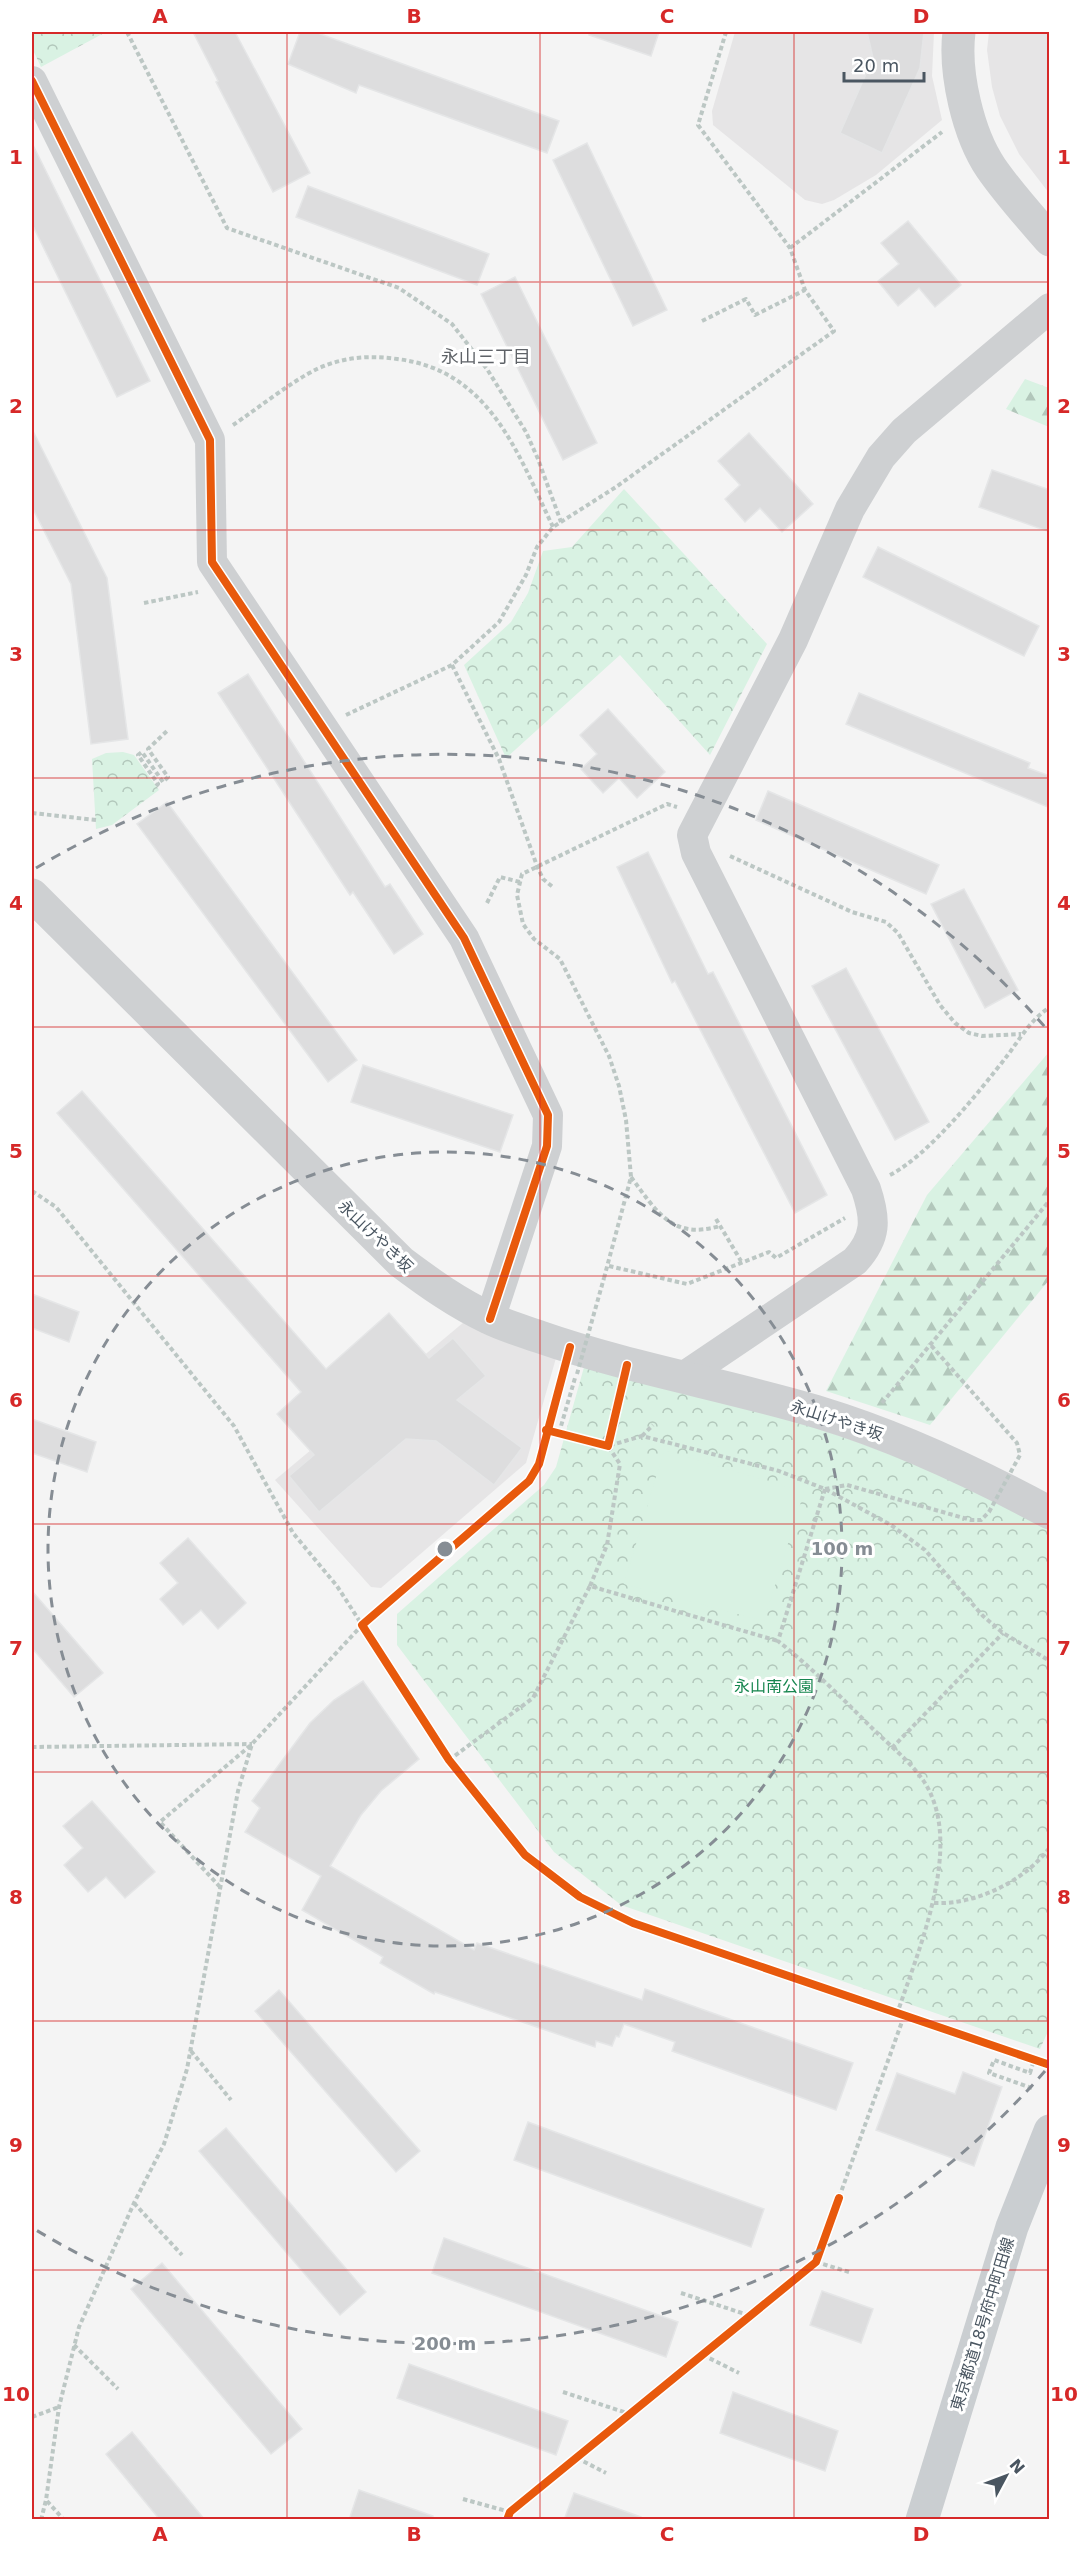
<svg xmlns="http://www.w3.org/2000/svg" width="1081" height="2551" viewBox="0 0 1081 2551" font-family="'DejaVu Sans','Noto Sans JP',sans-serif">
  <style>
    .education { fill: #e6e5e6 }
    .forest { fill: url(#forest-firs) }
    .park { fill: url(#park-crowns) }
    .pitch { fill: #d9f2e3 }
    .building { fill: #ddddde; stroke: #e5e6e7; stroke-width: 1.5 }
    .lines { fill: none; stroke-linecap: round; stroke-linejoin: round }
    .path { stroke: #bcc7c4; stroke-width: 4; stroke-dasharray: 4.5 3; stroke-linecap: butt }
    .minor { stroke: #ced0d2; stroke-width: 30 }
    .tertiary { stroke: #ced0d2; stroke-width: 33 }
    .primary { stroke: #caced1; stroke-width: 33 }
    .path-bridge { stroke: #bcc7c4; stroke-width: 4; stroke-dasharray: 4.5 3; stroke-linecap: butt }
    .cycleway-casing { stroke: #fff; stroke-width: 11 }
    .cycleway { stroke: #e8590c; stroke-width: 8 }
    .grid { fill: none; stroke: #d62828; stroke-width: 1.5; stroke-opacity: 0.55 }
    .ring { fill: none; stroke: #868d94; stroke-width: 3; stroke-dasharray: 10 8 }
    .labels { text-anchor: middle; stroke-width: 6; stroke-linejoin: round; paint-order: stroke }
    .street-label { font-size: 16px; fill: #4a5661; stroke: #fff }
    .park-label { font-size: 16px; fill: #17864f; stroke: #fff }
    .neighbourhood-label { font-size: 18px; fill: #5f6368; stroke: #fff }
    .centre { fill: #868d94; stroke: #fff; stroke-width: 3 }
    .ring-label { font-size: 18px; text-anchor: middle; font-weight: bold; fill: #868d94; stroke: #fff; stroke-width: 6; stroke-linejoin: round; paint-order: stroke }
    .neatline { fill: none; stroke: #d62828; stroke-width: 2 }
    .grid-label { font-size: 20px; text-anchor: middle; font-weight: bold; fill: #d62828 }
  </style>
  <defs>
    <pattern id="forest-firs" width="22" height="20" patternUnits="userSpaceOnUse" patternTransform="scale(1.5)"><rect width="22" height="20" fill="#d9f2e3"/><path d="M5 1l3.5 6h-7zM16 11l3.5 6h-7z" fill="#b2c7bb"/></pattern>
    <pattern id="park-crowns" width="20" height="18" patternUnits="userSpaceOnUse" patternTransform="scale(1.5)"><rect width="20" height="18" fill="#d9f2e3"/><path d="M2 6a3 3 0 1 1 6 0M12 15a3 3 0 1 1 6 0" fill="none" stroke="#b2c7bb"/></pattern>
  </defs>
  <rect width="100%" height="100%" fill="#f4f4f4"/>
  <!-- education -->
  <g class="education">
    <path d="M735,32h199l-2,44 10,44 -66,55 -42,25 -12,4 -17,-4 -92,-75 -1,-14z"/>
    <path d="M989,32h60v161l-30,-39 -19,-38 -8,-29 -5,-37z"/>
    <path d="M464,1322l92,36 -30,105 -145,125 -10,-1 -96,-107z"/>
  </g>
  <!-- forest -->
  <g class="forest">
    <path d="M1025,379l24,9v39l-43,-18z"/>
    <path d="M1049,1052v228l-119,145 -104,-34 101,-196z"/>
  </g>
  <!-- park -->
  <g class="park">
    <path d="M32,32h74l-65,35 -9,-19z"/>
    <path d="M624,489l143,155 -57,111 -90,-100 -114,103 -42,-93 47,-43 17,-29 15,-42 29,-4z"/>
    <path d="M123,752l11,3 25,35 -47,35 -16,4 -4,-70 14,-6z"/>
    <path d="M586,1360c91,27 184,51 274,83 65,23 128,54 189,87l1,497 -10,22 -419,-144 -67,-53 -157,-207v-31l147,-129 12,-18z"/>
  </g>
  <!-- pitch -->
  <path class="pitch" d="M664,1450l140,42 -40,129 -140,-37z"/>
  <!-- building -->
  <g class="building">
    <path d="M193,32h42l75,141 -37,19 -57,-110 2,-1z"/>
    <path d="M300,32h15l244,89 -12,32 -188,-68 -3,8 -68,-29z"/>
    <path d="M589,32h70l-8,24 -62,-21z"/>
    <path d="M867,32h57l-4,36 -38,85 -42,-20 33,-75z"/>
    <path d="M32,143l118,238 -33,16 -85,-173z"/>
    <path d="M587,143l80,167 -34,16 -80,-166z"/>
    <path d="M308,186l181,68 -12,31 -181,-68z"/>
    <path d="M908,221l53,64 -26,22 -16,-19 -21,18 -20,-25 21,-17 -18,-21z"/>
    <path d="M515,277l82,166 -34,17 -82,-166z"/>
    <path d="M32,429l75,149 21,161 -37,5 -20,-160 -39,-77z"/>
    <path d="M749,433l64,71 -31,28 -22,-24 -15,14 -20,-23 15,-14 -22,-24z"/>
    <path d="M992,470l58,20v42l-71,-25z"/>
    <path d="M878,547l161,79 -15,30 -161,-79z"/>
    <path d="M248,674l137,213 5,-3 33,50 -29,20 -41,-62 -3,3 -132,-202z"/>
    <path d="M859,693l171,70 -2,5 22,8v32l-204,-84z"/>
    <path d="M608,709l57,63 -28,26 -18,-20 -16,15 -22,-24 16,-15 -17,-19z"/>
    <path d="M768,791l171,74 -13,29 -170,-74z"/>
    <path d="M167,802l190,258 -29,22 -191,-258z"/>
    <path d="M648,852l60,122 5,-2 114,223 -32,18 -120,-232 -3,2 -55,-116z"/>
    <path d="M964,889l54,101 -33,18 -54,-104z"/>
    <path d="M846,968l83,154 -34,18 -83,-154z"/>
    <path d="M363,1065l150,50 -13,37 -149,-50z"/>
    <path d="M82,1091l244,278 63,-56 40,45 24,-20 33,38 -29,24 65,48 -28,37 -58,-44 -30,-2 -87,73 -30,-36 25,-21 -37,-41 24,-22 -244,-279z"/>
    <path d="M32,1294l47,18 -10,30 -37,-14z"/>
    <path d="M32,1419l64,23 -9,30 -55,-19z"/>
    <path d="M188,1538l58,65 -28,26 -17,-19 -18,15 -23,-26 18,-16 -18,-20z"/>
    <path d="M32,1591l71,82 -29,24 -42,-49z"/>
    <path d="M363,1681l56,78 -38,32 -20,24 -31,51 144,84 3,-7 165,57 3,-11 208,74 -17,47 -164,-59 3,-9 -51,-18 -5,13 -3,-1 -4,10 -16,-5 -1,6 -160,-55 -1,2 -54,-31 3,-6 -81,-47 19,-34 -76,-44 15,-24 -8,-7 58,-78 24,-23z"/>
    <path d="M92,1801l63,71 -30,26 -19,-21 -18,15 -24,-27 19,-17 -20,-22z"/>
    <path d="M279,1990l141,161 -24,21 -141,-161z"/>
    <path d="M963,2072l39,15 -28,79 -98,-36 21,-57 58,21z"/>
    <path d="M528,2122l236,87 -13,38 -237,-87z"/>
    <path d="M226,2128l140,164 -26,23 -141,-164z"/>
    <path d="M444,2238l234,84 -12,35 -234,-84z"/>
    <path d="M162,2263l140,166 -31,25 -140,-165z"/>
    <path d="M822,2291l51,18 -12,34 -51,-18z"/>
    <path d="M409,2364l159,57 -12,34 -159,-57z"/>
    <path d="M733,2392l105,39 -13,40 -105,-38z"/>
    <path d="M132,2432l73,88h-45l-54,-66z"/>
    <path d="M359,2490l74,26v4h-84z"/>
    <path d="M574,2493l67,24 -1,3h-76z"/>
  </g>
  <g class="lines">
    <!-- path -->
    <g class="path">
      <path d="M127,32l100,196 172,60 53,36 35,45 39,63 12,27 23,63"/>
      <path d="M790,248l152,-116"/>
      <path d="M702,321l44,-22 9,16 50,-25"/>
      <path d="M233,425c24,-16 59,-44 84,-56 26,-12 52,-14 80,-10 93,11 121,95 156,168"/>
      <path d="M144,603l54,-11"/>
      <path d="M452,665l47,94 38,107 6,13 11,9"/>
      <path d="M346,715l106,-50 47,-43 27,-47 11,-28 16,-20 63,-40 218,-156 -29,-41 -15,-42 -92,-123 28,-93"/>
      <path d="M156,786l2,-2 -20,-29 4,-3 21,30 5,-5 -20,-28 19,-18"/>
      <path d="M32,813l64,7"/>
      <path d="M730,856l122,56 34,10 12,11 42,72 15,18 14,10 13,3 39,-2"/>
      <path d="M487,903l13,-26 20,5"/>
      <path d="M890,1175c39,-20 89,-83 117,-119 13,-17 23,-36 43,-49"/>
      <path d="M631,1177c26,35 41,63 89,49"/>
      <path d="M32,1191l24,16 178,219 59,107 44,53 112,174 76,95 55,42 53,26 417,142"/>
      <path d="M716,1219l25,42"/>
      <path d="M609,1266l78,18 82,-32 7,6 69,-40"/>
      <path d="M604,1278l27,-101 -5,-57 -7,-34 -10,-30 -49,-97 -26,-20 -11,-15 -6,-29 5,-21 145,-70 10,3"/>
      <path d="M882,1403l168,-203"/>
      <path d="M546,1430l62,16 13,-54"/>
      <path d="M559,1433l16,-55"/>
      <path d="M642,1436l11,-11"/>
      <path d="M825,1489l-47,152c34,27 64,57 94,87 20,20 50,42 60,69 26,62 -15,157 -35,217"/>
      <path d="M590,1586l17,-41 13,-81 -12,-18 34,-10 137,35 46,18 66,36 34,25 58,66 20,17 47,28"/>
      <path d="M32,1747l220,-3"/>
      <path d="M892,1748l111,-115"/>
      <path d="M449,1760l84,-62 57,-112 188,55"/>
      <path d="M220,1887l-60,-65 91,-77"/>
      <path d="M934,1903c42,2 91,-22 116,-56"/>
      <path d="M191,2051l40,49"/>
      <path d="M1032,2088l-43,-15 5,-13 36,13 4,-13"/>
      <path d="M134,2203l48,52"/>
      <path d="M816,2262l33,10"/>
      <path d="M681,2293l70,23"/>
      <path d="M74,2345l44,44"/>
      <path d="M703,2355l36,18"/>
      <path d="M563,2392l67,22"/>
      <path d="M32,2417l27,-10"/>
      <path d="M577,2458l29,15"/>
      <path d="M463,2499l47,13"/>
      <path d="M47,2501l17,19"/>
      <path d="M41,2520l5,-20 13,-93 20,-80 55,-124 30,-59 23,-75 51,-278 14,-47 110,-119 167,-144 10,-17 23,-90"/>
      <path d="M507,2520l3,-8 306,-250 88,-246"/>
    </g>
    <!-- minor -->
    <g class="minor">
      <path d="M32,81l178,359 2,122 252,376 84,177 -1,31 -57,173"/>
      <path d="M683,1377l172,-116c22,-24 21,-42 11,-72l-170,-336 -4,-18 101,-195 57,-131 31,-52 23,-26 146,-123"/>
    </g>
    <!-- tertiary -->
    <g class="tertiary">
      <path d="M959,32c-5,41 9,102 32,136 18,26 39,49 59,72"/>
      <path d="M32,895l369,367c28,21 56,41 88,56 16,8 34,13 51,19 92,32 188,48 281,76 79,24 155,60 229,100"/>
    </g>
    <!-- primary -->
    <path class="primary" d="M922,2520l90,-293 38,-96"/>
    <!-- path-bridge -->
    <g class="path-bridge">
      <path d="M577,1374l27,-96"/>
      <path d="M825,1489l22,-4 124,35h10l8,-8 31,-57 -3,-12 -88,-100"/>
    </g>
    <!-- cycleway casing -->
    <g class="cycleway-casing">
      <g id="cycleway">
        <path d="M32,81l178,359 2,122 252,376 84,177 -1,31 -57,173"/>
        <path d="M570,1347l-31,117 -10,17 -167,144 87,135 76,95 55,42 53,26 417,142"/>
        <path d="M546,1430l62,16 19,-81"/>
        <path d="M507,2520l3,-8 306,-250 23,-64"/>
      </g>
    </g>
    <!-- cycleway -->
    <use href="#cycleway" class="cycleway"/>
  </g>
  <!-- grid -->
  <path class="grid" d="M287,32v2488M540,32v2488M794,32v2488M32,282h1018M32,530h1018M32,778h1018M32,1027h1018M32,1276h1018M32,1524h1018M32,1772h1018M32,2021h1018M32,2270h1018"/>
  <!-- distance rings -->
  <g class="ring">
    <circle cx="445" cy="1549" r="397"/>
    <path d="M1045 2071A795 795 0 0 1 36 2230M36 868A795 795 0 0 1 1045 1027"/>
  </g>
  <g class="labels">
    <!-- street labels -->
    <g class="street-label">
      <text transform="translate(376 1236) rotate(44)" y="6">永山けやき坂</text>
      <text transform="translate(837 1420) rotate(18)" y="6">永山けやき坂</text>
      <text transform="translate(982 2324) rotate(-73)" y="6">東京都道18号府中町田線</text>
    </g>
    <!-- park labels -->
    <g class="park-label">
      <text x="774" y="1692">永山南公園</text>
    </g>
    <!-- neighbourhood labels -->
    <g class="neighbourhood-label">
      <text x="486" y="363">永山三丁目</text>
    </g>
  </g>
  <circle cx="445" cy="1549" r="9" class="centre"/>
  <g class="ring-label">
    <text x="842" y="1555">100 m</text>
    <text x="445" y="2350">200 m</text>
  </g>
  <!-- border -->
  <rect width="1081" height="2551" fill="none" stroke="#ffffff" stroke-width="66"/>
  <!-- north arrow -->
  <g transform="translate(1006 2476) rotate(49)" stroke="#ffffff" stroke-width="4.5" paint-order="stroke">
  <path d="M0-4.5L10 22L0 15L-10 22Z" fill="#4a5661"/>
  <text y="-9" font-size="16" font-weight="bold" text-anchor="middle" fill="#4a5661">N</text>
  </g>
  <!-- scale -->
  <path d="M844 72v9h80v-9" fill="none" stroke="#4a5661" stroke-width="3"/>
  <text x="853" y="72" font-size="18" fill="#4a5661" stroke="#ffffff" stroke-width="4.5" paint-order="stroke">20 m</text>
  <rect x="33" y="33" width="1015" height="2485" class="neatline"/>
  <g class="grid-label">
    <text x="160" y="23">A</text>
    <text x="414" y="23">B</text>
    <text x="667" y="23">C</text>
    <text x="921" y="23">D</text>
    <text x="16" y="164">1</text>
    <text x="1064" y="164">1</text>
    <text x="16" y="413">2</text>
    <text x="1064" y="413">2</text>
    <text x="16" y="661">3</text>
    <text x="1064" y="661">3</text>
    <text x="16" y="910">4</text>
    <text x="1064" y="910">4</text>
    <text x="16" y="1158">5</text>
    <text x="1064" y="1158">5</text>
    <text x="16" y="1407">6</text>
    <text x="1064" y="1407">6</text>
    <text x="16" y="1655">7</text>
    <text x="1064" y="1655">7</text>
    <text x="16" y="1904">8</text>
    <text x="1064" y="1904">8</text>
    <text x="16" y="2152">9</text>
    <text x="1064" y="2152">9</text>
    <text x="16" y="2401">10</text>
    <text x="1064" y="2401">10</text>
    <text x="160" y="2541">A</text>
    <text x="414" y="2541">B</text>
    <text x="667" y="2541">C</text>
    <text x="921" y="2541">D</text>
  </g>
</svg>
